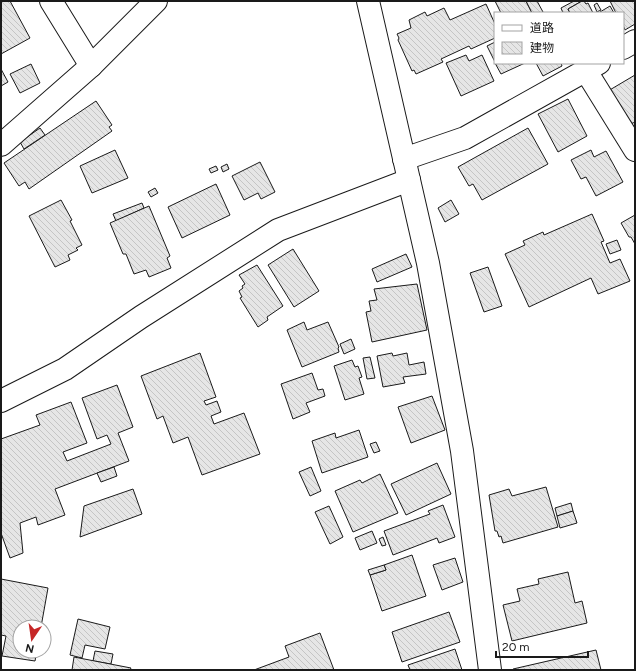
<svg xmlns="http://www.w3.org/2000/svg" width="636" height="671" viewBox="0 0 636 671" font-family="Figtree,'Noto Sans JP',sans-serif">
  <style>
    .building { fill: url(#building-back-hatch); stroke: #1a1a1a }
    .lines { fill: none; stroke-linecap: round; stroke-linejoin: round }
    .minor-casing { stroke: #1a1a1a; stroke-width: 24 }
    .minor { stroke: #fff; stroke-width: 22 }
  </style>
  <defs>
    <pattern id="building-back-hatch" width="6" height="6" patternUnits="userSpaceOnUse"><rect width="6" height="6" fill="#e6e6e6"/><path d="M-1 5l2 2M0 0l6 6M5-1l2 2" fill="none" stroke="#c5c5c5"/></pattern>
  </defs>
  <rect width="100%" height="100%" fill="#fff"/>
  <!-- building -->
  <g class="building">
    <path d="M1,1h9l20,37 -29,16z"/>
    <path d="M495,1h31l6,12h-31z"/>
    <path d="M526,1h11l6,11 -3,1h-8z"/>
    <path d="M574,1h8l-14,8 2,4h-7l-2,-5z"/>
    <path d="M582,1h2l2,3 2,-1 5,10h-23l-2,-4z"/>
    <path d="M610,1h25v23l-10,6 -2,-5v-12h-7z"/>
    <path d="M597,3l4,7 -4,2 -3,-7z"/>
    <path d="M486,4l9,20v14l-24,11 -2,-3 -28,13 2,3 -27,12 -2,-4 -2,1 -14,-31 1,-2 -2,-4 14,-6 -2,-8 16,-8 2,4 17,-8 6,12z"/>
    <path d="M610,6l4,7h-13l-1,-1z"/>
    <path d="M495,42v20l-8,-16z"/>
    <path d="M466,55l3,6 13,-6 12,26 -33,15 -15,-33z"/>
    <path d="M495,63h30l-24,11z"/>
    <path d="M536,63h25l1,3 -19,10z"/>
    <path d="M31,64l9,19 -20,10 -10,-19z"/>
    <path d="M1,69l7,13 -7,4z"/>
    <path d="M635,75v47l-6,3 -21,-34z"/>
    <path d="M568,99l19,37 -29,16 -20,-38z"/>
    <path d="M96,101l16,24 -3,2 3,4 -83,58 -4,-7 -6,4 -15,-23z"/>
    <path d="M40,128l5,7 -21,14 -4,-7z"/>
    <path d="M528,128l20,36 -66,36 -9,-16 -4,2 -11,-19z"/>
    <path d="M115,150l13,28 -36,15 -12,-27z"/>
    <path d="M591,150l3,7 12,-6 17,31 -27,14 -10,-19 -5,2 -10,-19z"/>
    <path d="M260,162l15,30 -14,7 -3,-6 -14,7 -12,-24z"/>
    <path d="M227,164l2,5 -6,3 -2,-5z"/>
    <path d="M216,166l2,4 -7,3 -2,-4z"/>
    <path d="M216,184l14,31 -48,23 -14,-31z"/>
    <path d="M155,188l3,5 -7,4 -3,-5z"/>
    <path d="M61,200l11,20 -2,1 12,24 -6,3 2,2 -10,5 2,5 -15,7 -26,-51z"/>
    <path d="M451,200l8,14 -14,8 -7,-14z"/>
    <path d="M142,203l2,5 -28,13 -3,-7z"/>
    <path d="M149,206l21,50 -3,2 4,10 -22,9 -3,-7 -12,4 -8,-20h-3l-13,-31z"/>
    <path d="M592,214l12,27 -3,1 9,21 10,-4 10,22 -32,13 -7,-16 -62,29 -24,-53 20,-9 -2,-4 20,-9 1,3z"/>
    <path d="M635,215v29l-4,-7h-2l-8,-14z"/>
    <path d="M617,240l4,10 -11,4 -4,-10z"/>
    <path d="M293,249l26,42 -25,16 -26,-42z"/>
    <path d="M406,254l6,13 -35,15 -5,-13z"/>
    <path d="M257,265l26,41 -16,11 1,3 -10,7 -18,-29 2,-1 -3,-6 4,-3 -1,-2 3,-2 -6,-9z"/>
    <path d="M488,267l14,39 -18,6 -14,-39z"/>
    <path d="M417,284l10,46 -55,12 -6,-30 5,-1 -2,-10 8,-1 -3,-11z"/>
    <path d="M304,322l3,8 21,-8 11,25 -1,1 1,4 -37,15 -15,-37z"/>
    <path d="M351,339l4,10 -11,5 -4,-10z"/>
    <path d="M200,353l16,44 -12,4 2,4 11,-4 4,11 -10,4 3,8 30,-11 16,41 -58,21 -14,-38 -15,6 -10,-27 -6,3 -16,-43z"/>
    <path d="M392,353l1,3 14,-3 2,12 15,-3 2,12 -23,3 2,6 -22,4 -6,-31z"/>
    <path d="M370,357l5,21 -8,1 -4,-21z"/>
    <path d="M352,360l3,7 3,-1 4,11 -3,1 5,16 -19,6 -11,-34z"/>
    <path d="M312,373l6,17 5,-1 2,7 -19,7 4,9 -17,7 -12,-35z"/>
    <path d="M117,385l16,42 -15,6 11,28 -74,28 10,26 -27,10 -2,-8 -16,6 3,30 -13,5 -9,-25v-94l39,-14 -4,-10 35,-13 16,41 -24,9 4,9 44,-17 -4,-9 -10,4 -15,-41z"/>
    <path d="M432,396l13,34 -34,13 -13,-36z"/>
    <path d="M359,430l9,27 -46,16 -10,-32 23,-8 1,5z"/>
    <path d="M376,442l4,9 -6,2 -4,-9z"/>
    <path d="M437,463l14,31 -45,21 -15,-31z"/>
    <path d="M114,467l3,9 -16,6 -4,-9z"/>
    <path d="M311,467l10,24 -11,5 -11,-24z"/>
    <path d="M380,474l18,39 -45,19 -18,-41 25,-11 2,3z"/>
    <path d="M546,487l12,40 -55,16 -2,-7 -2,1 -2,-6h-2l-6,-36 20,-6 3,7z"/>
    <path d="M133,489l9,25 -62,23 4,-31z"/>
    <path d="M571,503l2,8 -16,5 -2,-8z"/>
    <path d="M443,505l12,32 -16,6 -2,-5 -44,17 -9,-24 46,-17 -2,-3z"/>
    <path d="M329,506l14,31 -13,7 -15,-32z"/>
    <path d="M573,511l4,12 -17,5 -3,-12z"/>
    <path d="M372,531l5,12 -17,7 -5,-12z"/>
    <path d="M383,537l3,8 -4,1 -3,-7z"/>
    <path d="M412,555l14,41 -44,15 -12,-36 16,-5 -2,-5z"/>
    <path d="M455,558l8,24 -21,8 -9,-25z"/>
    <path d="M384,565l2,5 -16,5 -2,-5z"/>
    <path d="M568,572l7,31 7,-2 5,22 -75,18 -9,-36 17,-4 -3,-12 22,-5 -1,-5z"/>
    <path d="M1,579l47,9 -7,39h-21v24h17l-2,10 -33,-5 4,-20 -5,-1z"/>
    <path d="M449,612l11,30 -58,20 -10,-30z"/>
    <path d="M78,619l32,8 -5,22 -20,-4 -3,13 -12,-3z"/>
    <path d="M320,633l14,37h-80l35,-13 -4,-11z"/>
    <path d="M455,649l7,21h-52l-2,-5z"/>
    <path d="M596,650l5,20h-88v-1z"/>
    <path d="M95,651l18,3 -2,10 -18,-3z"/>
    <path d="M74,657l57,11 -1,2h-58z"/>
  </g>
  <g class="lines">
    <!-- minor casing -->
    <g class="minor-casing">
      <g id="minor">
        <path d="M51,1l40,65"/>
        <path d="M368,1l60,262 34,188 28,219"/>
        <path d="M623,48l12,-7"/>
        <path d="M586,71l49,79"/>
        <path d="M1,145l90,-79 65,-65"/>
        <path d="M404,159l61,-21 134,-75"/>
        <path d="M1,401l64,-32 76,-52 137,-87 131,-50"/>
      </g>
    </g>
    <!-- minor -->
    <use href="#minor" class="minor"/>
  </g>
  <!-- border -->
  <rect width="636" height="671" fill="none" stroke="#1a1a1a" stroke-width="4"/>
  <!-- legend -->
  <rect x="494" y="12" width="130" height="52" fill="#ffffff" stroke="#a3a3a3"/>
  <rect x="502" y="25" width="20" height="6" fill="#ffffff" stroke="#a3a3a3"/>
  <text x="530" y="32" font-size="12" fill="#1a1a1a">道路</text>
  <rect x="502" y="42" width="20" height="12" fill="url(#building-back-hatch)" stroke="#a3a3a3"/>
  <text x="530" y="52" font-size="12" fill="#1a1a1a">建物</text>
  <!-- north arrow -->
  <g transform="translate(32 639) rotate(193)"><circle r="19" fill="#ffffff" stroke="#a3a3a3"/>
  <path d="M0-3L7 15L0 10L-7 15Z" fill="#c62828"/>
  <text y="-6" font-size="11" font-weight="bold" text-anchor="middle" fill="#1a1a1a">N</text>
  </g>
  <!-- scale -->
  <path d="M496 651v6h92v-6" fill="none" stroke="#1a1a1a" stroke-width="2"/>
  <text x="502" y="651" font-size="12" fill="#1a1a1a" stroke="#ffffff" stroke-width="3" paint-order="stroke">20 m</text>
</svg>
